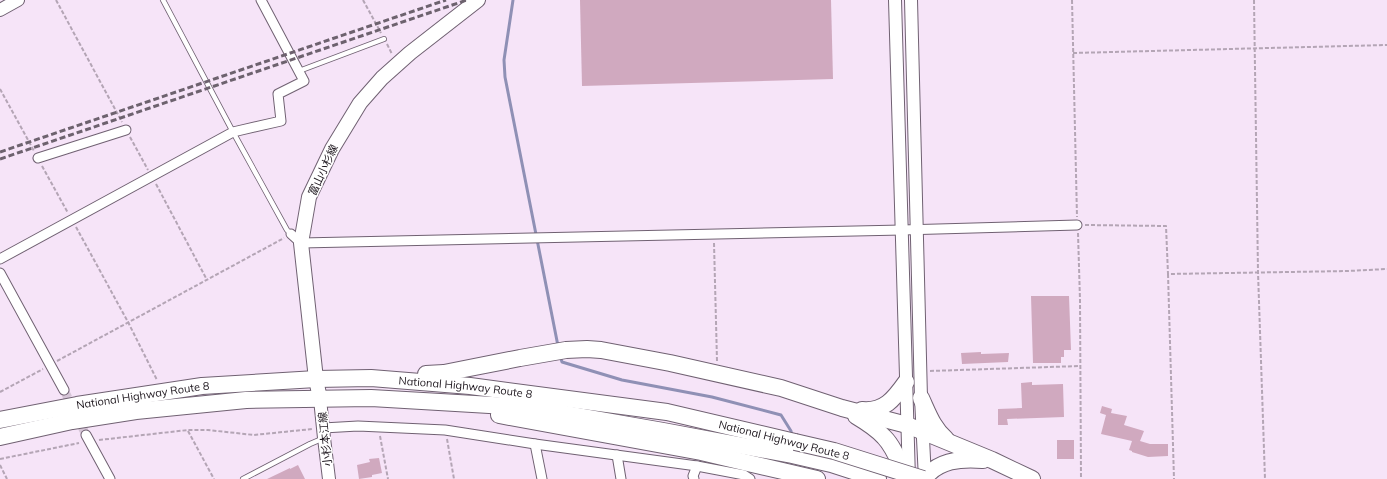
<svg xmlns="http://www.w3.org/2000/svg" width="1387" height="479" viewBox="0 0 1387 479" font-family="Mulish,'Noto Sans JP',sans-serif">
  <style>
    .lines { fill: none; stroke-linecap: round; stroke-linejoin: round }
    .stream { stroke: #8f90b5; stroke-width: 3 }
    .building { fill: #d0a9bf }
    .street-tunnel { stroke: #d6c5d7; stroke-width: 9; stroke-dasharray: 9 4.5; stroke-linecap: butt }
    .lane-casing { stroke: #706172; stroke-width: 6 }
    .street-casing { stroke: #706172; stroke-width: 11 }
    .secondary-casing { stroke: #706172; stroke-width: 14 }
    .primary-casing { stroke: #706172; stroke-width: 16 }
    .highway-casing { stroke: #706172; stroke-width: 18 }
    .path { stroke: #b4a5b5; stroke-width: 2; stroke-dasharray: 4 2; stroke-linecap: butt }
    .lane { stroke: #fff; stroke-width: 4.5 }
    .street { stroke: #fff; stroke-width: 9 }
    .secondary { stroke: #fff; stroke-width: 12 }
    .primary { stroke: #fff; stroke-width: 14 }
    .highway { stroke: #fff; stroke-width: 16 }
    .rail { stroke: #6d626e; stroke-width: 3; stroke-dasharray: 6 3; stroke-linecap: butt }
    .highway-bridge-casing { stroke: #706172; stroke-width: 18; stroke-linecap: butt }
    .highway-bridge { stroke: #fff; stroke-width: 16 }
    .labels { text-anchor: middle; stroke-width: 3; stroke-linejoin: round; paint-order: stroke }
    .street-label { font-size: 11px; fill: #1e171e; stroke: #fff }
  </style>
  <rect width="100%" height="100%" fill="#f6e4f8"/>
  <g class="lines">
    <!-- stream -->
    <g class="stream">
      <path d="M513,0l-9,60 1,17 53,269"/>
      <path d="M560,356l2,6 60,18 90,17 69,18 10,16 1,5"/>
    </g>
  </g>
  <!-- building -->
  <g class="building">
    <path d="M580,0h251l2,79 -251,7z"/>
    <path d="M1031,296h38l2,54h-7v7h-3v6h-28z"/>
    <path d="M981,352v2l28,-1 -1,9 -46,2 -1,-11z"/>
    <path d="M1032,382v3l31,-1 1,33 -57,2 1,6h-10v-16l24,-1 -1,-25z"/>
    <path d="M1102,406l10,3 -1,4 16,3 -3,9 20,6 -4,10 10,3h18v12l-20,1 -16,-5v-1l-3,-1 3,-9 -31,-7 5,-19 -6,-2z"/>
    <rect x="1057" y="440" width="17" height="19"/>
    <path d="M379,458l3,15 -10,2v2l-13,2 -2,-14 13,-3 -1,-3z"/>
    <path d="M298,465l7,14h-38l23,-11v1z"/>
  </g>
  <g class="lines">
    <!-- street-tunnel -->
    <path class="street-tunnel" d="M64,390l22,45"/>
    <!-- lane casing -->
    <g class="lane-casing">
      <g id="lane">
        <path d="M163,0l70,132 54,98 4,4"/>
        <path d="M299,71l85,-32"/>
        <path d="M243,479l67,-35 14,-6"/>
      </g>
    </g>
    <!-- street casing -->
    <g class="street-casing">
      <g id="street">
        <path d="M38,158l88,-28"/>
        <path d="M291,234l10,9 601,-13 175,-5"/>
        <path d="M0,259l233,-127 48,-11 -3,-27 26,-13 -43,-81"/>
        <path d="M0,273l64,117"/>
        <path d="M323,428l35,-2 87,4 90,14 162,22 47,9 6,4"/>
        <path d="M86,435l24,44"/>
        <path d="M535,444l7,35"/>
        <path d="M617,455l4,24"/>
        <path d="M694,479l-1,-3 4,-10"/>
      </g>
    </g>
    <!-- secondary casing -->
    <g class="secondary-casing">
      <g id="secondary">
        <path d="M895,0l14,479"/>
        <path d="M911,0l10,398 4,81"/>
        <path d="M0,10l18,-10"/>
        <path d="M320,399l4,39 5,41"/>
      </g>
    </g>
    <!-- primary casing -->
    <g class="primary-casing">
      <path id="primary" d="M320,399l-4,-20 -15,-136 8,-46 23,-48 28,-46 22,-25 28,-25 68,-53"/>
    </g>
    <!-- highway casing -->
    <g class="highway-casing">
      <g id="highway">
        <path d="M426,374l18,-1 76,-15 46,-8 21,-1 14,1 69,13 111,25 61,20 65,17 85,35 40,19"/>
        <path d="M921,398c7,15 12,30 25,41"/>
        <path d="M862,410c22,2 32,-11 44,-28"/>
        <path d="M499,415l202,37 116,27"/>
        <path d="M856,416c10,6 20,12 28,21 11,11 16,28 23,42"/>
        <path id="s1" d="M0,420l77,-15 125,-19 114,-7 55,-1 99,8 197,26 128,30"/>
        <path d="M0,437l72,-16 64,-10 110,-11 125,-2 154,9 138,24 129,24 39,9 47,15"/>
        <path d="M924,479c14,-19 37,-21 59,-19"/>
      </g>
    </g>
    <!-- path -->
    <g class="path">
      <path d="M56,0l66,122"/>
      <path d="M363,0l18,33"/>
      <path d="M1072,0l5,217"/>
      <path d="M1254,0l4,272 7,207"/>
      <path d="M387,44l5,10"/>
      <path d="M1073,53l314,-8"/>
      <path d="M0,89l34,62"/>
      <path d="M130,137l18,33"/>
      <path d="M42,166l26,47"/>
      <path d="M156,184l51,96"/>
      <path d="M1085,225l81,1 2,48 180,-3 39,-2"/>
      <path d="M76,227l52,95 29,58"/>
      <path d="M1078,233l2,67 1,179"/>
      <path d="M714,243l3,118"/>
      <path d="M1168,274l6,205"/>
      <path d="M57,361l227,-123"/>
      <path d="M930,371l150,-5"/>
      <path d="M0,392l43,-23"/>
      <path d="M188,431l26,48"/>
      <path d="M380,436l8,43"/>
      <path d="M447,439l7,40"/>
      <path d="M99,440l89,-10h20l46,5 58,-6"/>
      <path d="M0,459l79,-16"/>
      <path d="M0,465l7,14"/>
    </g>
    <!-- lane -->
    <use href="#lane" class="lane"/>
    <!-- street -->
    <use href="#street" class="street"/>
    <!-- secondary -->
    <use href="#secondary" class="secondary"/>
    <!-- primary -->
    <use href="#primary" class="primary"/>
    <!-- highway -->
    <use href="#highway" class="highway"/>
    <!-- rail -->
    <g class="rail">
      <path d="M0,152l446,-152"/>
      <path d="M0,159l467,-159"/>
    </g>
    <!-- highway-bridge casing -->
    <g class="highway-bridge-casing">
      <path id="highway-bridge" d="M795,442l39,9 89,28"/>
    </g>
    <!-- highway-bridge -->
    <use href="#highway-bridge" class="highway-bridge"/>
  </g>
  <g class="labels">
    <!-- street labels -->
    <g class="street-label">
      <text transform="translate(323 170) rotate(-65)" y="4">富山小杉線</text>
      <text dy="4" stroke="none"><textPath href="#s1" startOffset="469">National Highway Route 8</textPath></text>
      <text dy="4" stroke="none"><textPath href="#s1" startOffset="145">National Highway Route 8</textPath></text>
      <text transform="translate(325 439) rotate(-96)" y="4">小杉本江線</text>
      <text transform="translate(784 440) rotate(14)" y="4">National Highway Route 8</text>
    </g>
  </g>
</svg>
